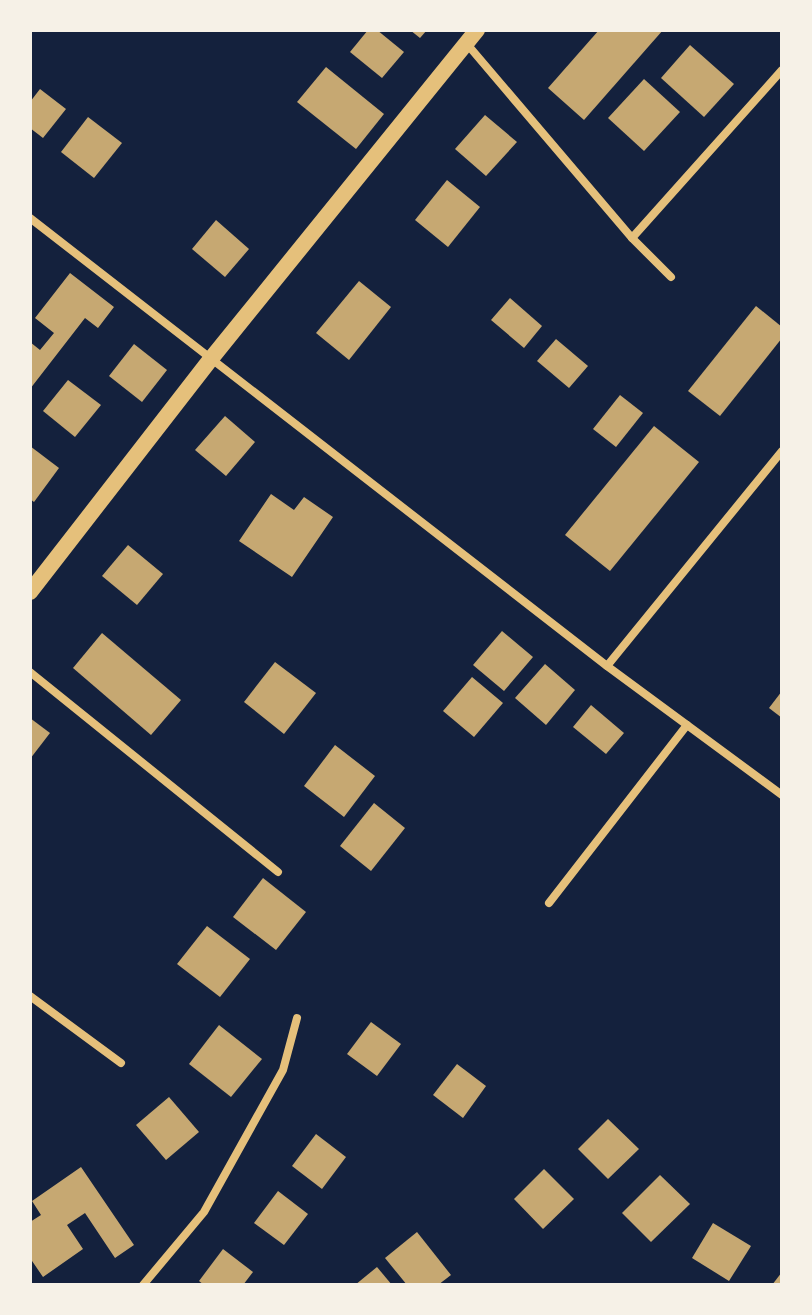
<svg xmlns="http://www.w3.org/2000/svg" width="812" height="1315" viewBox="0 0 812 1315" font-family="'Source Sans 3',sans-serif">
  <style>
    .building { fill: #c6a872 }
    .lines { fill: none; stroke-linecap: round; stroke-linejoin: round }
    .minor { stroke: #e5c07b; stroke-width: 8 }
    .secondary { stroke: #e5c07b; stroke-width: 16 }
  </style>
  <rect width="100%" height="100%" fill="#14213d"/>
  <!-- building -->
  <g class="building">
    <path d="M368,30h9l27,22 -22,26 -32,-26z"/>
    <path d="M410,30h17l-7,8z"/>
    <path d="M599,30h64l-79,90 -36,-32z"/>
    <path d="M690,45l44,39 -30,33 -43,-39z"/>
    <path d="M326,67l58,47 -28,35 -59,-47z"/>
    <path d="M644,79l36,33 -36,39 -36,-33z"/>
    <path d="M40,89l26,20 -23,29 -13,-10v-26z"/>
    <path d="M485,115l32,27 -31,34 -31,-27z"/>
    <path d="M88,117l34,26 -28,35 -33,-26z"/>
    <path d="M447,180l33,27 -32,40 -33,-27z"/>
    <path d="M216,220l33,29 -24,28 -33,-28z"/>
    <path d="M70,273l44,34 -16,21 -13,-10 -55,71v-47l10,8 14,-17 -19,-15z"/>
    <path d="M359,281l32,26 -42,53 -33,-27z"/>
    <path d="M510,298l32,28 -18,22 -33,-28z"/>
    <path d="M756,306l26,21v11l-62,78 -32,-25z"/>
    <path d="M556,339l32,27 -19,22 -32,-27z"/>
    <path d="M134,344l33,26 -25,32 -33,-26z"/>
    <path d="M68,380l33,25 -26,32 -32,-26z"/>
    <path d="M620,395l23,18 -27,34 -23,-18z"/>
    <path d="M225,416l30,26 -29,34 -31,-26z"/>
    <path d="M654,426l45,36 -89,109 -45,-36z"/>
    <path d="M30,446l29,22 -25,34 -4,-3z"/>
    <path d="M271,494l23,16 10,-13 29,20 -41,60 -53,-36z"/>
    <path d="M128,545l35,29 -26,31 -35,-29z"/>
    <path d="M502,631l31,26 -29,34 -31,-26z"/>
    <path d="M102,633l79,67 -30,35 -78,-67z"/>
    <path d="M275,662l41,31 -32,41 -40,-32z"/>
    <path d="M545,664l30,26 -29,35 -31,-27z"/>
    <path d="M472,677l31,26 -29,34 -31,-26z"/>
    <path d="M782,691v27l-13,-10z"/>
    <path d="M591,705l33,28 -18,21 -33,-27z"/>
    <path d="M30,718l20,15 -20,26z"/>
    <path d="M335,745l40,31 -31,41 -40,-31z"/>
    <path d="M374,803l31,25 -34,43 -31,-25z"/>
    <path d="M263,878l43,34 -30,38 -43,-33z"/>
    <path d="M207,926l43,33 -30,38 -43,-33z"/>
    <path d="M371,1022l30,22 -24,32 -30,-22z"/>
    <path d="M219,1025l43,34 -31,38 -42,-33z"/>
    <path d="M457,1064l29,22 -23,32 -30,-23z"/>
    <path d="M169,1097l30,35 -33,28 -30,-35z"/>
    <path d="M608,1119l31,30 -31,30 -30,-30z"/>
    <path d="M316,1134l30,23 -24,32 -30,-23z"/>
    <path d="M81,1167l53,78 -19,13 -30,-45 -18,12 16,24 -40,28 -13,-19v-36l11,-7 -9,-14z"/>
    <path d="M544,1169l30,30 -31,30 -29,-30z"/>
    <path d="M660,1175l30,29 -39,38 -29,-29z"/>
    <path d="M278,1191l30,23 -24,31 -30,-22z"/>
    <path d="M713,1223l38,23 -22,35 -37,-23z"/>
    <path d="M417,1232l34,43 -13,10h-31l-22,-27z"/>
    <path d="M223,1249l30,23 -10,13h-39l-5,-4z"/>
    <path d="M377,1267l15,18h-37z"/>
    <path d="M782,1272v13h-10z"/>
  </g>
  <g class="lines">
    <!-- minor -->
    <g class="minor">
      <path d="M467,44l165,194 39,39"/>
      <path d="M30,218l577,448 175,129"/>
      <path d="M632,238l150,-168"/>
      <path d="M607,666l175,-215"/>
      <path d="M30,672l248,200"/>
      <path d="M549,903l138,-178"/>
      <path d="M30,996l91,67"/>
      <path d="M143,1285l61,-73 79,-142 14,-52"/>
    </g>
    <!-- secondary -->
    <path class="secondary" d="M30,592l180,-232 267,-330"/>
  </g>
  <!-- border -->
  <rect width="812" height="1315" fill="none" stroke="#f6f1e7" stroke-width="64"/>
</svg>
